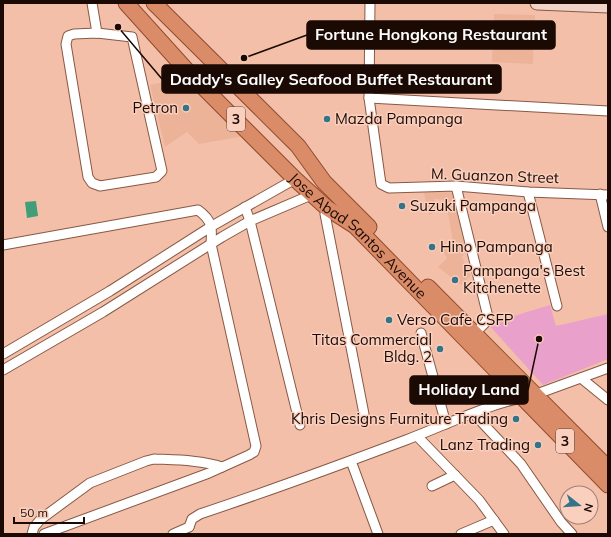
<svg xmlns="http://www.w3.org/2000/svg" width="611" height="537" viewBox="0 0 611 537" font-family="Mulish,sans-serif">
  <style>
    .built { fill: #edb399 }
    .green { fill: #e9a1cb }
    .water { fill: #429d79 }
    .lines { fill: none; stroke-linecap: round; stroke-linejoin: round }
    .minor-casing { stroke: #875945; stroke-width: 11 }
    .secondary-casing { stroke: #875945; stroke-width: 15 }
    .trunk-casing { stroke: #914c2d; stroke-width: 17 }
    .minor { stroke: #fff; stroke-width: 9 }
    .secondary { stroke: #f1d4c7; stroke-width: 13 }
    .trunk { stroke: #da8c68; stroke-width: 15 }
    .poi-dot { fill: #357389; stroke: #facfbd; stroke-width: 1.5 }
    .labels { text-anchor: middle; stroke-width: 3; stroke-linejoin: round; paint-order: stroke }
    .shield { fill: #facfbd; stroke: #5e453c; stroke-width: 1 }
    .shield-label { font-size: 14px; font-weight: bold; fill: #1b0a04 }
    .poi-label { font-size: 15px; fill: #1b0a04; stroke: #facfbd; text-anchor: start }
    .street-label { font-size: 15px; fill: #1b0a04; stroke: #facfbd }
    .leader { fill: none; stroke: #1b0a04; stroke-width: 1.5 }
    .callout-dot { fill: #1b0a04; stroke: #facfbd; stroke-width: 1.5 }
    .callout { fill: #1b0a04; stroke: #1b0a04; stroke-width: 1.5 }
    .callout-label { font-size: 16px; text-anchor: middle; font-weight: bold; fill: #fff }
  </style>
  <rect width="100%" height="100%" fill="#f4bfa9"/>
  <!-- built -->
  <g class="built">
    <path d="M494,14l41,1 -2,49 -41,-2z"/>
    <path d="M186,77l59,59 -46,8 -12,-12 -22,15 -15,-62z"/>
    <path d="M423,189l30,4 13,58 -4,6 9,18 -10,10 -23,-18 9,-9 -4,-6 5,-7 5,-2 -7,-43 -12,-1 3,12 -8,4z"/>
  </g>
  <!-- green -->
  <path class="green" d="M550,305l6,21 52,-12v45l-65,26 -55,-61z"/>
  <!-- water -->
  <path class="water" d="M36,201l2,15 -11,2 -2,-16z"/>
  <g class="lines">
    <!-- minor casing -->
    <g class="minor-casing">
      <g id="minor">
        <path d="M92,3l5,30"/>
        <path d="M370,3l-1,95 12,86 8,4 67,-2 72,6 80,3"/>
        <path d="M97,33l35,4 30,134 -6,6 -56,9 -8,-3 -4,-6 -22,-133 2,-8 6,-2z"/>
        <path d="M369,98l239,13"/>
        <path d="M456,186l32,131 -2,5 -14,14"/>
        <path d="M528,192l29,114"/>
        <path d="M600,194l8,33"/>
        <path d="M245,207l5,14 50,204"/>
        <path d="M327,208l-2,6 39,200"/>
        <path d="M3,245l195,-35c15,11 14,18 13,34l45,202 -2,6 -5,3 -40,18 -165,61"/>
        <path d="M421,333l25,91"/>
        <path d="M3,354l107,-63 102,-65 83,-47"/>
        <path d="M3,370l100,-58 119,-75 28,-16 61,-26"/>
        <path d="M581,378l27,22"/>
        <path d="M474,414l47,50 40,58 11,12"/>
        <path d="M417,436l62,64 25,34"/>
        <path d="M351,461l27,73"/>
        <path d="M432,486l23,-11"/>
        <path d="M189,527l3,-8 8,-5c69,-23 137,-48 206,-74 42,-16 84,-37 128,-45l74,-27"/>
        <path d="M32,534l2,-7 7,-8 49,-36 56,-22 8,-2c22,1 47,1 68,8"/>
        <path d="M173,534l16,-7"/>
        <path d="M461,534l33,-14"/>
      </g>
    </g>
    <!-- secondary casing -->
    <g class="secondary-casing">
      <path id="secondary" d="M537,3l71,3"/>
    </g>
    <!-- trunk casing -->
    <g class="trunk-casing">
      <g id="trunk">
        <path id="s1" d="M126,3l65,72 104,104 32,29 28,18 253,259"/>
        <path d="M154,3l144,143 26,36 45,45"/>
        <path d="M428,287l180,181"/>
      </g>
    </g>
    <!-- minor -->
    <use href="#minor" class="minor"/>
    <!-- secondary -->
    <use href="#secondary" class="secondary"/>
    <!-- trunk -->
    <use href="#trunk" class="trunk"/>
  </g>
  <!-- markers -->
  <g class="poi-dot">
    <circle cx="186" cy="108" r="4"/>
    <circle cx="327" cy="119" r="4"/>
    <circle cx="402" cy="206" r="4"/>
    <circle cx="432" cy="247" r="4"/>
    <circle cx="455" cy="280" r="4"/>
    <circle cx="389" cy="320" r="4"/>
    <circle cx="440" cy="349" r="4"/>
    <circle cx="516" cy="419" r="4"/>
    <circle cx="538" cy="445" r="4"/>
  </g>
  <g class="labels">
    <!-- shield labels -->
    <g class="shield">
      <rect x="227" y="107" width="18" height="24" rx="3"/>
      <rect x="556" y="429" width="18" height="24" rx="3"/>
    </g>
    <g class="shield-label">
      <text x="236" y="124">3</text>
      <text x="565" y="446">3</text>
    </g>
    <!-- poi labels -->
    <g class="poi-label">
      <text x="178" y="113" text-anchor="end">Petron</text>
      <text x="335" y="124">Mazda Pampanga</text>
      <text x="410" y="211">Suzuki Pampanga</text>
      <text x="440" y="252">Hino Pampanga</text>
      <text x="463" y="276">Pampanga's Best<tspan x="463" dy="17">Kitchenette</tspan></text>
      <text x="397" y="325">Verso Cafe CSFP</text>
      <text x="432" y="345" text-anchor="end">Titas Commercial<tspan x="432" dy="17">Bldg. 2</tspan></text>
      <text x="508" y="424" text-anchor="end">Khris Designs Furniture Trading</text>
      <text x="530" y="450" text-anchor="end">Lanz Trading</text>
    </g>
    <!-- street labels -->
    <g class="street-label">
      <text transform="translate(495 176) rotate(2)" y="5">M. Guanzon Street</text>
      <text dy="5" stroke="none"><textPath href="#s1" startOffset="329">Jose Abad Santos Avenue</textPath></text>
    </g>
  </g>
  <!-- callouts -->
  <path class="leader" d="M244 58L307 35M118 27L162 79M539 339L528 390"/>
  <g class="callout-dot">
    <circle cx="244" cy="58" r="4"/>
    <circle cx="118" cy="27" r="4"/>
    <circle cx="539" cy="339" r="4"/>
  </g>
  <g class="callout">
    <rect x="307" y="21" width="248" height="28" rx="4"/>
    <rect x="162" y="65" width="339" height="28" rx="4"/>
    <rect x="410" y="376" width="118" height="28" rx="4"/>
  </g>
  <g class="callout-label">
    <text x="431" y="40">Fortune Hongkong Restaurant</text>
    <text x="331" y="85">Daddy's Galley Seafood Buffet Restaurant</text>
    <text x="469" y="395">Holiday Land</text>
  </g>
  <!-- border -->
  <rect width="611" height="537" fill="none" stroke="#1b0a04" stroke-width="8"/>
  <!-- north arrow -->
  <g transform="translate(579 505) rotate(107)"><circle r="19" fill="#facfbd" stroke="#a18073"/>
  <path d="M0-3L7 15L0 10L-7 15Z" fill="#357389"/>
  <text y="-6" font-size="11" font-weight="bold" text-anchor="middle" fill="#1b0a04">N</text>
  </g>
  <!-- scale -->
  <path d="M14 517v6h70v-6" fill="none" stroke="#1b0a04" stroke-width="2"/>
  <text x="20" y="517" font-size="12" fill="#1b0a04" stroke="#facfbd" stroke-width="3" paint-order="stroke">50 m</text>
</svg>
